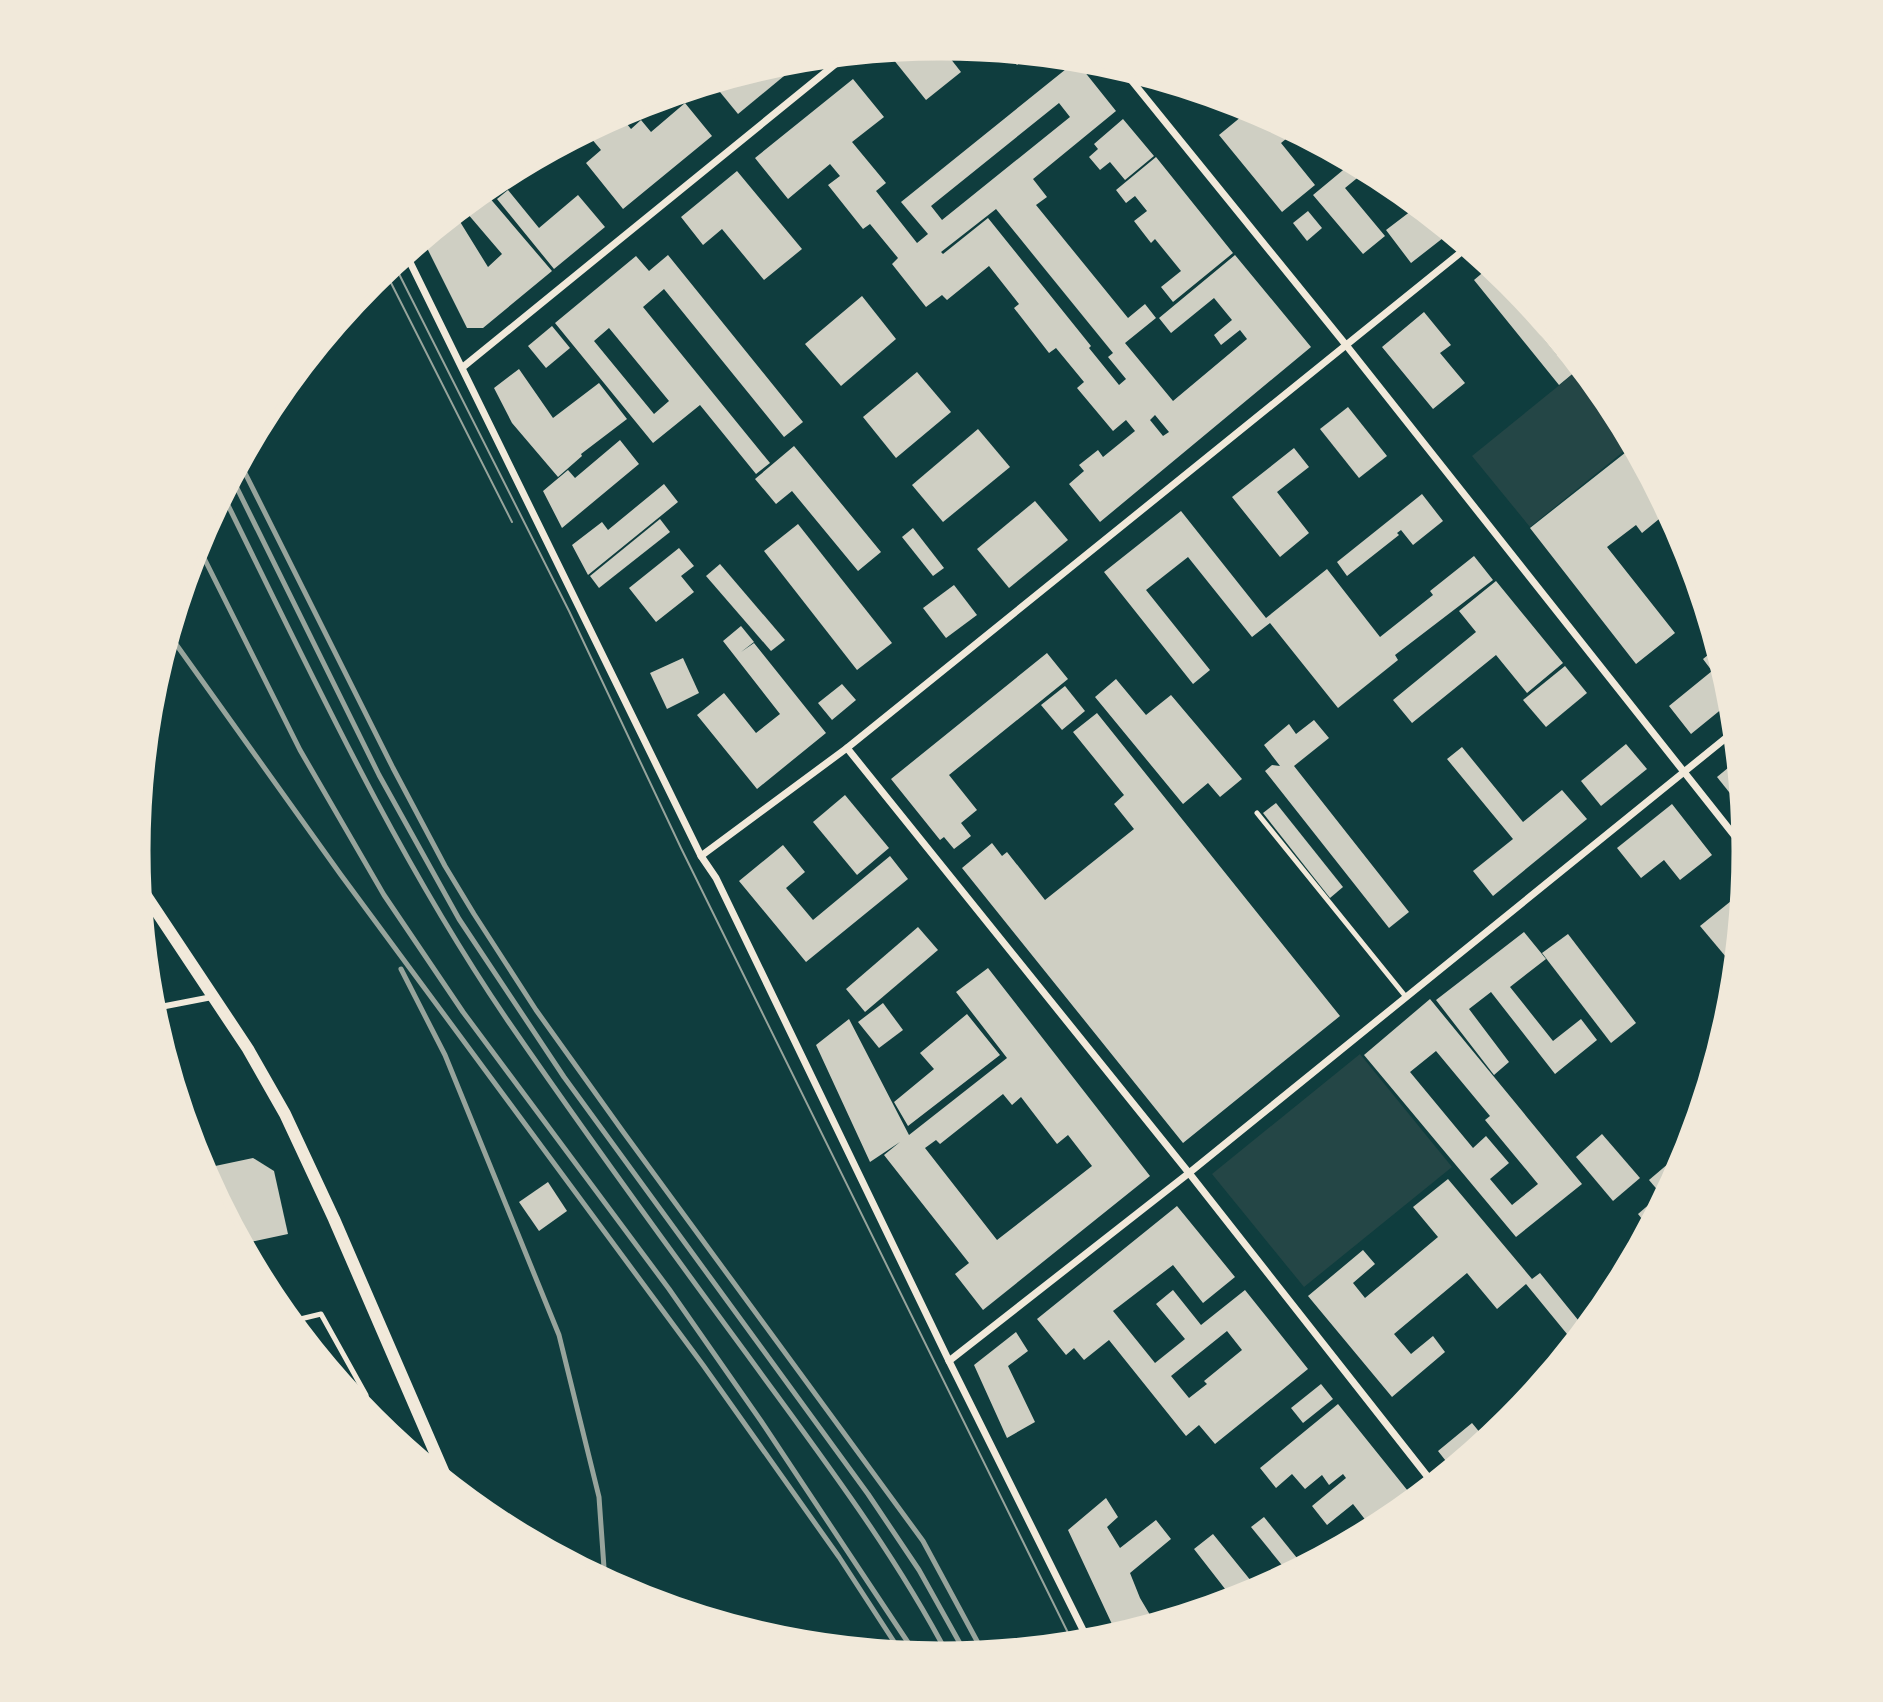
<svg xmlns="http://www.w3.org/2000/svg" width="1883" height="1702" viewBox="0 0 1883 1702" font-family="Overpass,sans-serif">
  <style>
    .green { fill: #244646 }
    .building { fill: #cfcfc3; fill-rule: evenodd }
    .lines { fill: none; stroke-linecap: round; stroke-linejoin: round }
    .service { stroke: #f1e9da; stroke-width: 5 }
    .pedestrian { stroke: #f1e9da; stroke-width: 6 }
    .minor { stroke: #f1e9da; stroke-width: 7 }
    .tertiary { stroke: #f1e9da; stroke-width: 12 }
    .tram { stroke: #97a49c; stroke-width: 2 }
    .rail { stroke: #97a49c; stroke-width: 5 }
    .rim { fill: none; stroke: #f1e9da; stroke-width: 9 }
  </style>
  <rect width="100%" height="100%" fill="#0f3d3e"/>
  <!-- green -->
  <g class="green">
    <path d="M1583,366l30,37 21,40 -104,84 -58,-71z"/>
    <path d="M1360,1054l92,113 -148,120 -92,-113z"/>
  </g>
  <!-- building -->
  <g class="building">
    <path d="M939,44l22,28 -35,28 -33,-41 14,-12z"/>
    <path d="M1005,50l27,3 -15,12z"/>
    <path d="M807,57l-69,57 -27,-33 73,-22z"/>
    <path d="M1076,61l40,50 -83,68 14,18 -11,8 92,113 17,-14 11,14 -31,25 48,58 74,-62 -7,-9 -19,15 -7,-10 18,-15 -18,-22 -43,35 -12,-15 76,-63 76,92 -211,175 -31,-38 15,-13 -5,-6 19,-15 5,7 32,-26 -9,-11 -13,11 -36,-43 7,-6 -28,-34 -7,5 -35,-45 5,-4 -30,-38 -42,34 -5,-5 -16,12 -34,-43 6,-6 -28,-34 -7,5 -35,-44 12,-9 -10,-12 -42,35 -33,-41 98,-79 31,38 -32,25 34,41 -10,8 41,52 11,-9 -27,-32zM1059,103l11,14 -128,103 -11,-14zM996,209l117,144 -5,4 18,22 -7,6 -30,-37 2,-2 -103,-128 -45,36 -2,-2zM1155,415l14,17 -6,4 -13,-16z"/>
    <path d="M1175,82l26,8 -12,10z"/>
    <path d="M685,103l27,33 -89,73 -37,-46 15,-13 -16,-19 33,-18 13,16 10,-9 10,12z"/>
    <path d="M1253,107l44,23 -16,13 34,42 -33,27 -63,-77z"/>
    <path d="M1123,119l31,37 -29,24 -15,-18 -10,8 -11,-13 9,-8 -4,-5z"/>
    <path d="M1156,157l77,96 -60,49 -12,-15 20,-16 -26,-32 -4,4 -17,-22 13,-10 -12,-15 -9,7 -10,-13z"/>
    <path d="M1354,161l21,11 -4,3 -4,-5 -22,18 40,48 -22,18 -50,-59z"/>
    <path d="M737,171l65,78 -38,31 -42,-51 -19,16 -22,-28z"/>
    <path d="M482,189l70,82 -69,57h-16l-45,-90 32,-26 34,55 14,-13 -41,-48z"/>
    <path d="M508,190l31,38 39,-33 27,32 -51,42 -57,-70z"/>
    <path d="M1408,194l44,37 -41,32 -25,-33 25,-19 -9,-12z"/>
    <path d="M1308,211l14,17 -15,13 -14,-18z"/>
    <path d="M668,255l135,167 -19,15 -120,-148 -21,18 127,156 -14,11 -56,-69 -47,38 -98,-120 81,-67 13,15zM609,328l60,73 -15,13 -60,-73z"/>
    <path d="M1493,264l28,27 -10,8 46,56 10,-8 15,19 -23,19 -85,-105z"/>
    <path d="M862,296l34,43 -55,47 -36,-42z"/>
    <path d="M1424,312l27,33 -11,8 25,30 -32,26 -51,-62z"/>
    <path d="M552,326l18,22 -24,20 -18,-22z"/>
    <path d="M519,369l34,49 46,-35 28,36 -46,35 1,2 -24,21 -46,-54 -18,-35z"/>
    <path d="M917,372l34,40 -55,46 -33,-41z"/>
    <path d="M1348,407l39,49 -28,22 -39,-49z"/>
    <path d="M978,429l32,38 -67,55 -31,-37z"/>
    <path d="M620,440l19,24 -77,64 -19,-37 25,-21 7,8z"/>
    <path d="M1635,445l35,65 -28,23 -6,-8 -29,22 68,86 -39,31 -106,-136z"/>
    <path d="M794,446l87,106 -23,19 -66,-80 -16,13 -21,-25z"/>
    <path d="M1294,448l15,19 -32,25 32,41 -29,24 -48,-60z"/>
    <path d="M664,484l14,18 -90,73 -16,-30 30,-23 6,8z"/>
    <path d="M1422,494l21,27 -30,24 -12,-15 -4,3 2,2 -52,41 -10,-14z"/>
    <path d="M1035,501l33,39 -59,48 -32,-39z"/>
    <path d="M1181,511l85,107 61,-49 53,68 53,-42 -3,-4 44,-35 19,24 -98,75 3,5 -60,48 -68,-85 -18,14 -64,-80 -42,33 64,80 -17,14 -89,-112z"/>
    <path d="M660,519l10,13 -71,56 -9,-12z"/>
    <path d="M798,524l94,119 -35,27 -93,-119z"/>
    <path d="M913,528l31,40 -11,8 -31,-39z"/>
    <path d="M679,548l15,18 -13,10 13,16 -38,30 -27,-34z"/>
    <path d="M720,564l65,76 -14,11 -65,-75z"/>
    <path d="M1496,581l67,82 -36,30 -31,-38 -84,68 -19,-23 83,-68 -17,-21z"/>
    <path d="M954,585l23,30 -31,23 -23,-30z"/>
    <path d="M741,626l13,16 -13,10 13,-9 72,90 -69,56 -60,-74 27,-22 32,40 24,-19 -57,-73z"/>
    <path d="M1719,646l15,53 -43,35 -22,-28 43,-35 -9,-12z"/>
    <path d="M1047,653l21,26 -119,96 28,35 -16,13 10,13 -17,13 -10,-12 -4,3 -49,-61z"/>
    <path d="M683,658l16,35 -32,16 -17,-36z"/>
    <path d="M1565,666l22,27 -41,34 -23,-27z"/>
    <path d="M1116,679l30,36 25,-20 71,84 -22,18 -12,-14 -25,21 -88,-107z"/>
    <path d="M842,684l14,16 -24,20 -14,-17z"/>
    <path d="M1065,686l20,25 -23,19 -21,-25z"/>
    <path d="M1097,713l243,303 -157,127 -221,-275 30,-25 10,13 5,-4 38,48 89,-71 -20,-25 10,-9 -51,-63z"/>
    <path d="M1314,720l15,18 -35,28 115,146 -20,16 -124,-157 7,-6 8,1 -16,-21 25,-21 7,10z"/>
    <path d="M1626,744l21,25 -46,37 -20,-25z"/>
    <path d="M1462,747l61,75 39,-32 25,29 -94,77 -20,-25 40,-32 -66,-80z"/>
    <path d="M1740,758l5,54 -28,-35z"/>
    <path d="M845,795l44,53 -32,27 -44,-53z"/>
    <path d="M1276,803l67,84 -13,11 -67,-85z"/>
    <path d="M1672,804l40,51 -32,25 -16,-20 -23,18 -24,-30z"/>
    <path d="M783,845l22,27 -19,16 27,32 77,-64 18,23 -102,83 -67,-81z"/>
    <path d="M1741,893l3,4 -5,49 -13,11 -26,-31z"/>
    <path d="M918,927l20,23 -73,62 -19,-23z"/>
    <path d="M1524,932l22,27 -36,28 43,54 28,-22 16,21 -42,34 -64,-82 -22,17 40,53 -15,13 -58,-75z"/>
    <path d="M1568,934l68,89 -25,20 -69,-90z"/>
    <path d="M988,968l162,208 -167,134 -28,-36 14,-11 -85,-108 16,-13 -30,20 -54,-117 33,-26 60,116 98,-77 -51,-66zM1003,1094l9,11 9,-8 36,47 11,-9 24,31 -95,74 -72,-92 11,-8 4,4z"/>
    <path d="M146,972h3l16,70 -5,1 -10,-35z"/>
    <path d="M1430,999l152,185 -66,53 -152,-182zM1436,1051l54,65 -5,4 53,64 -26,21 -22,-26 19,-16 -23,-27 -13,12 -63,-76z"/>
    <path d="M883,1003l20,27 -24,18 -21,-26z"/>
    <path d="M967,1014l33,41 -92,71 -14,-24 40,-33 -14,-16z"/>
    <path d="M1602,1134l38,44 -27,23 -37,-44z"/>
    <path d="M1689,1146l2,2 -4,12 -21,40 -17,-20z"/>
    <path d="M253,1158l21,13 14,63 -47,10 -40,-75z"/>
    <path d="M1448,1179l84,100 8,-6 47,58 -11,14 -50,-61 -29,25 -30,-36 -73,61 17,20 22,-18 12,16 -53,45 -84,-101 55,-46 12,14 -22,19 12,15 73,-61 -25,-30z"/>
    <path d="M548,1182l19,29 -28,20 -20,-29z"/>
    <path d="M1660,1195l5,7 -15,27 -12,-15z"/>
    <path d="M1177,1206l58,71 -32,26 -30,-38 -60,46 42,52 30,-24 -29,-35 17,-14 28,35 44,-35 63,79 -93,75 -16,-19 -13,11 -77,-96 -25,20 -10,-12 -8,7 -29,-36zM1227,1331l15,19 -38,31 3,3 -18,14 -18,-22z"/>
    <path d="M1016,1332l12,19 -20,15 27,56 -28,16 -33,-73z"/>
    <path d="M329,1357l4,19 -14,-17z"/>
    <path d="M1321,1384l12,15 -30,24 -12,-15z"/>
    <path d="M1338,1404l78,97 -26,21 -16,9 -21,-27 -26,21 -15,-19 34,-28 -3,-4 -14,11 -7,-10 -17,14 -13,-15 -16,14 -16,-20z"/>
    <path d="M1517,1415l-5,7 -59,48 -15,-19 34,-28 14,17z"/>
    <path d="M1106,1498l12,19 -11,10 13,21 36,-28 15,19 -41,34 10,25 16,27 -38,12 -50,-107z"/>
    <path d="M1264,1517l41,51 -15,7 -39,-48z"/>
    <path d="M1213,1534l47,58 -10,5 -39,12 18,-15 -35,-45z"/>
  </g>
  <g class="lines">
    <!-- service -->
    <g class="service">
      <path d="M1257,813l149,184"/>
      <path d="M288,1322l33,-8 45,81 6,28"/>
    </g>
    <!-- pedestrian -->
    <path class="pedestrian" d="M150,1009l62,-12"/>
    <!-- minor -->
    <g class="minor">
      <path d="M1119,65l227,280 403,509"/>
      <path d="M405,252l296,604 15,22 233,483 141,283"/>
      <path d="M463,367l386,-314"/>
      <path d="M847,748l342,425 246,313"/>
      <path d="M701,856l146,-108 623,-503"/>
      <path d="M949,1361l240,-188 548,-444"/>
    </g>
    <!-- tertiary -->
    <path class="tertiary" d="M137,882l111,167 37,65 49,105 116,268"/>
    <!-- tram -->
    <g class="tram">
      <path d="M393,262l176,349 112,237 393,797"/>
      <path d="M384,269l128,253"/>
    </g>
    <!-- rail -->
    <g class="rail">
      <path d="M239,461l154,307 52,98 29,48 62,96 88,123 299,408 61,113"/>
      <path d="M231,476l148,299 80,144 105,158 304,417 51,76 48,86"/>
      <path d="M222,493c89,180 173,362 286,528 77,112 157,222 238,332 72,99 146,195 203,304"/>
      <path d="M196,542l104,208 84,145 79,117 206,277 92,132 156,235"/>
      <path d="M168,633l173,242 362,490 136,192 63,97"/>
      <path d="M401,969l44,86 114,280 40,162 6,85"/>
    </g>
  </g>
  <!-- crop -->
  <path d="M0 0H1883V1702H0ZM146 851a795 795 0 1 1 1590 0a795 795 0 1 1-1590 0Z" fill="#f1e9da" fill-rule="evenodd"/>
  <path class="rim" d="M146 851a795 795 0 1 1 1590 0a795 795 0 1 1-1590 0Z"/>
</svg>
